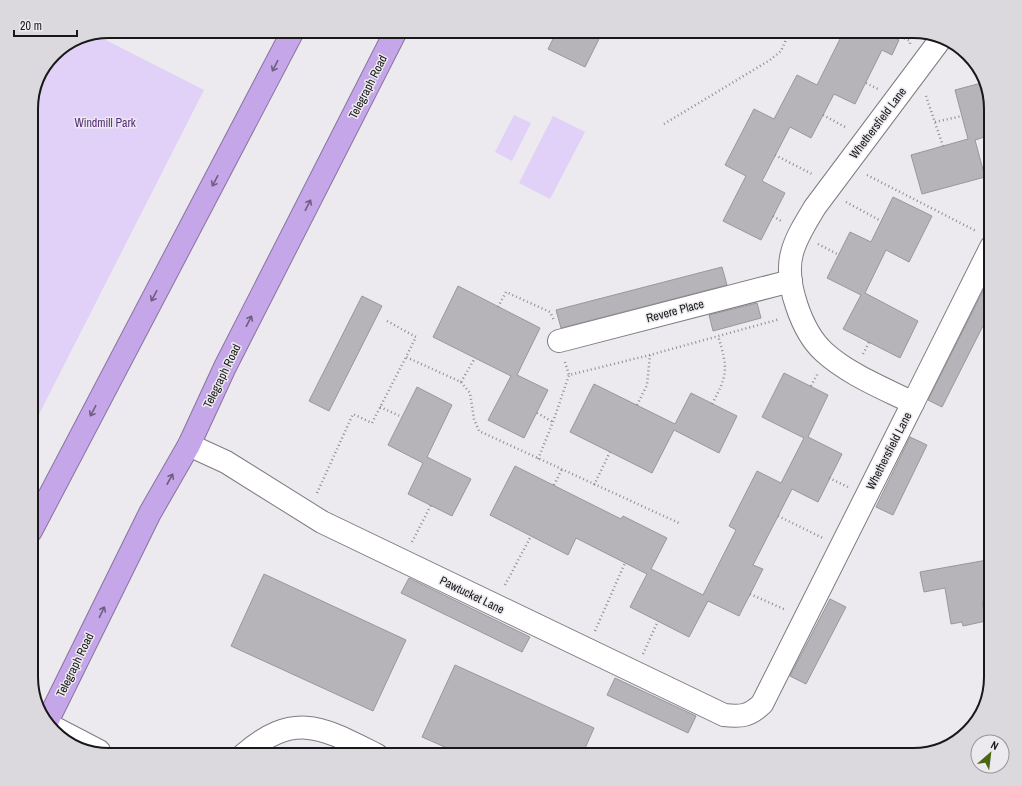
<svg xmlns="http://www.w3.org/2000/svg" width="1022" height="786" viewBox="0 0 1022 786" font-family="'Archivo Narrow',sans-serif">
  <style>
    .green { fill: #e1d0f7 }
    .building { fill: #b6b4b9; stroke: #99979c }
    .lines { fill: none; stroke-linecap: round; stroke-linejoin: round }
    .minor-casing { stroke: #7e7c80; stroke-width: 24 }
    .highway-casing { stroke: #8874a0; stroke-width: 24 }
    .path { stroke: #8e8d90; stroke-width: 2.5; stroke-dasharray: 1 3; stroke-linecap: butt }
    .minor { stroke: #fff; stroke-width: 22 }
    .highway { stroke: #c5a6e9; stroke-width: 22 }
    .oneway { stroke: #6e5e81 }
    .labels { text-anchor: middle; stroke-width: 3; stroke-linejoin: round; paint-order: stroke }
    .street-label { font-size: 12px; fill: #181719; stroke: #eceaef }
    .park-label { font-size: 12px; fill: #562c7b; stroke: #eceaef }
    .rim { fill: none; stroke: #181719; stroke-width: 2 }
  </style>
  <rect width="100%" height="100%" fill="#eceaef"/>
  <!-- green -->
  <g class="green">
    <path d="M94,34l110,56 -173,340v-326c3,-10 4,-22 9,-31 12,-20 30,-34 54,-39z"/>
    <path d="M514,115l17,8 -19,38 -17,-9z"/>
    <path d="M553,116l32,16 -35,67 -31,-16z"/>
  </g>
  <!-- building -->
  <g class="building">
    <path d="M557,31h46l-18,36 -37,-18z"/>
    <path d="M844,31h37l18,9 -7,15 -10,-5 -27,54 -21,-10 -23,44 -21,-11 -28,54 23,12 -24,47 -38,-19 23,-45 -21,-11 29,-56 20,10 23,-44 20,10z"/>
    <path d="M985,82l6,27v26l-16,5 10,37 -63,17 -11,-39 57,-16 -13,-49z"/>
    <path d="M893,197l39,19 -23,46 -23,-12 -21,43 53,28 -18,37 -57,-29 18,-34 -34,-17 23,-46 21,10z"/>
    <path d="M722,267l5,18 -166,43 -5,-18z"/>
    <path d="M991,275v35l-49,97 -14,-7z"/>
    <path d="M458,286l82,42 -23,47 31,15 -24,48 -36,-18 23,-44 -78,-39z"/>
    <path d="M362,296l20,10 -53,105 -20,-10z"/>
    <path d="M757,303l4,15 -48,13 -4,-16z"/>
    <path d="M784,373l44,22 -20,42 34,17 -24,48 -26,-13 -39,76 10,4 -24,47 -31,-15 -19,36 -59,-30 17,-33 -71,-36 -8,17 -78,-40 25,-49 106,53 2,-3 44,22 -16,31 52,26 33,-65 -7,-4 28,-55 24,12 23,-45 -42,-21z"/>
    <path d="M594,384l81,40 16,-31 46,23 -18,37 -45,-23 -22,43 -82,-41z"/>
    <path d="M417,387l35,18 -25,52 44,22 -19,37 -44,-22 15,-31 -35,-18z"/>
    <path d="M910,437l17,8 -34,70 -17,-8z"/>
    <path d="M987,560l4,26 -5,1 3,14 -7,1 4,19 -23,5 -1,-4 -11,2 -6,-36 -21,4 -4,-20z"/>
    <path d="M264,574l142,66 -33,71 -142,-65z"/>
    <path d="M409,578l121,59 -8,15 -121,-59z"/>
    <path d="M830,599l16,8 -40,77 -16,-8z"/>
    <path d="M455,665l139,63 -12,27h-119l-41,-18z"/>
    <path d="M615,678l81,38 -8,17 -81,-38z"/>
  </g>
  <g class="lines">
    <!-- minor casing -->
    <g class="minor-casing">
      <g id="minor">
        <path d="M559,341l232,-60"/>
        <path d="M913,403l78,-156"/>
        <path d="M189,445l37,17 96,60 402,193c18,2 25,1 38,-11l151,-301c-30,-15 -65,-29 -89,-51 -22,-20 -40,-70 -32,-99 4,-16 14,-31 23,-46l125,-167"/>
        <path d="M51,726l48,25"/>
        <path d="M243,755c52,-45 80,-27 134,0"/>
      </g>
    </g>
    <!-- highway casing -->
    <g class="highway-casing">
      <g id="highway">
        <path d="M31,531l262,-500"/>
        <path d="M47,722l103,-209 39,-68 36,-78 171,-336"/>
      </g>
    </g>
    <!-- path -->
    <g class="path">
      <path d="M890,31l20,10v3"/>
      <path d="M866,83l12,6"/>
      <path d="M926,96l17,50"/>
      <path d="M823,115l24,13"/>
      <path d="M935,122l27,-6"/>
      <path d="M664,124l106,-64 11,-9 9,-20"/>
      <path d="M775,155l37,19"/>
      <path d="M867,175l109,56"/>
      <path d="M846,202l35,19"/>
      <path d="M773,216l8,5"/>
      <path d="M818,244l21,11"/>
      <path d="M498,307l8,-15 44,20 4,8"/>
      <path d="M387,321l29,16 -10,20 55,25 9,11 4,26 5,12 202,93"/>
      <path d="M863,354l6,-12"/>
      <path d="M565,362l4,13"/>
      <path d="M461,382l14,-24"/>
      <path d="M811,386l7,-13"/>
      <path d="M712,404c16,-29 16,-36 6,-68"/>
      <path d="M637,405l10,-20 3,-30"/>
      <path d="M380,407l22,10"/>
      <path d="M537,413l16,9"/>
      <path d="M538,459l15,-37 16,-47 81,-20 130,-36"/>
      <path d="M829,478l19,9"/>
      <path d="M554,485l8,-16"/>
      <path d="M594,485l16,-33"/>
      <path d="M317,493l36,-79 19,9 34,-66"/>
      <path d="M778,516l45,22"/>
      <path d="M412,542l19,-37"/>
      <path d="M505,585l26,-49"/>
      <path d="M750,594l36,16"/>
      <path d="M595,631l30,-68"/>
      <path d="M643,654l15,-33"/>
    </g>
    <!-- minor -->
    <use href="#minor" class="minor"/>
    <!-- highway -->
    <use href="#highway" class="highway"/>
  </g>
  <!-- one-way arrows -->
  <defs><path id="oneway-shaft" d="M-6 0H5M1.5-3L5.5 0L1.5 3" fill="none" stroke-width="1.6" stroke-linecap="round" stroke-linejoin="round"/></defs>
  <g class="oneway">
    <use href="#oneway-shaft" transform="translate(275 66) rotate(117)"/>
    <use href="#oneway-shaft" transform="translate(215 181) rotate(118)"/>
    <use href="#oneway-shaft" transform="translate(308 205) rotate(-63)"/>
    <use href="#oneway-shaft" transform="translate(154 296) rotate(118)"/>
    <use href="#oneway-shaft" transform="translate(249 321) rotate(-63)"/>
    <use href="#oneway-shaft" transform="translate(93 411) rotate(118)"/>
    <use href="#oneway-shaft" transform="translate(170 479) rotate(-61)"/>
    <use href="#oneway-shaft" transform="translate(102 612) rotate(-64)"/>
  </g>
  <g class="labels">
    <!-- street labels -->
    <g class="street-label">
      <text transform="translate(368 87) rotate(-63)" y="4">Telegraph Road</text>
      <text transform="translate(878 123) rotate(-53)" y="4">Whethersfield Lane</text>
      <text transform="translate(675 311) rotate(-15)" y="4">Revere Place</text>
      <text transform="translate(222 376) rotate(-64)" y="4">Telegraph Road</text>
      <text transform="translate(889 451) rotate(-63)" y="4">Whethersfield Lane</text>
      <text transform="translate(472 595) rotate(26)" y="4">Pawtucket Lane</text>
      <text transform="translate(75 665) rotate(-64)" y="4">Telegraph Road</text>
    </g>
    <!-- park labels -->
    <g class="park-label">
      <text x="105" y="127">Windmill Park</text>
    </g>
  </g>
  <!-- crop -->
  <path d="M0 0H1022V786H0ZM109 38H913A71 71 0 0 1 984 109V677A71 71 0 0 1 913 748H109A71 71 0 0 1 38 677V109A71 71 0 0 1 109 38Z" fill="#dbd9de" fill-rule="evenodd"/>
  <path class="rim" d="M109 38H913A71 71 0 0 1 984 109V677A71 71 0 0 1 913 748H109A71 71 0 0 1 38 677V109A71 71 0 0 1 109 38Z"/>
  <!-- north arrow -->
  <g transform="translate(990 754) rotate(28)"><circle r="19" fill="#eceaef" stroke="#979699"/>
  <path d="M0-3L7 15L0 10L-7 15Z" fill="#4d6616"/>
  <text y="-6" font-size="11" font-weight="bold" text-anchor="middle" fill="#181719">N</text>
  </g>
  <!-- scale -->
  <path d="M14 30v6h63v-6" fill="none" stroke="#181719" stroke-width="2"/>
  <text x="20" y="30" font-size="12" fill="#181719" stroke="#eceaef" stroke-width="3" paint-order="stroke">20 m</text>
</svg>
